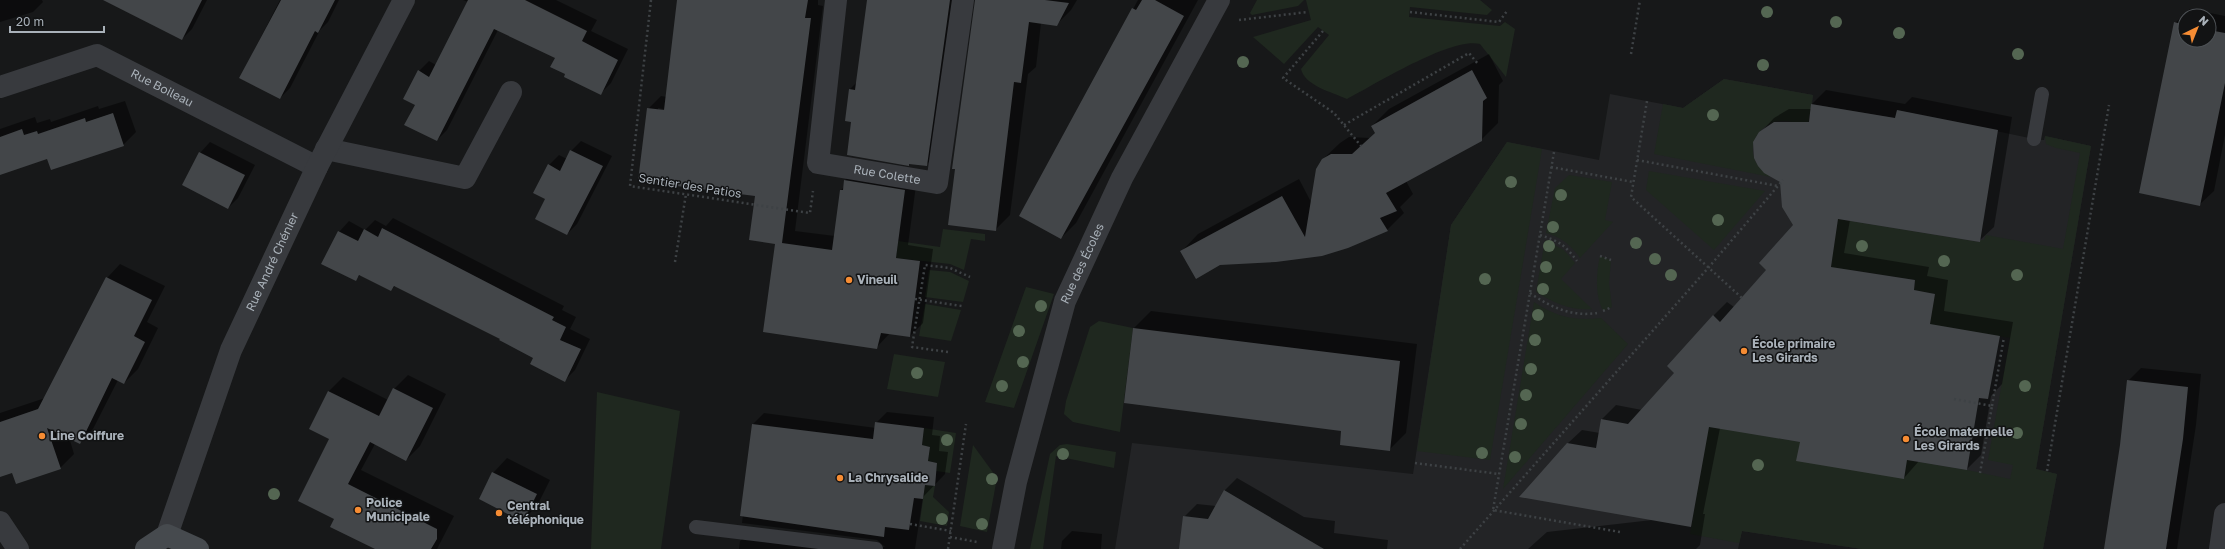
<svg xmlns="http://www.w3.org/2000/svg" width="2225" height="549" viewBox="0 0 2225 549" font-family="'Golos Text',sans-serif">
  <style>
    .built { fill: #232426 }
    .green { fill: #1f281f }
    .shadow { fill: #0007; fill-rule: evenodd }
    .building { fill: #434649 }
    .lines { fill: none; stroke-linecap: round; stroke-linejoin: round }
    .path { stroke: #3e4245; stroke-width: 2.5; stroke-dasharray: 2 3; stroke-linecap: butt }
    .lane { stroke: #383a3e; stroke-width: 14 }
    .street { stroke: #383a3e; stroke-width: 22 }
    .secondary { stroke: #464a4e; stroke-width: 22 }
    .tree { fill: #546652 }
    .poi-dot { fill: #f68c33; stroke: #121314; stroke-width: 1.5 }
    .labels { text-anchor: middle; stroke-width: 3; stroke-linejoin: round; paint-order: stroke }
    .street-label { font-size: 12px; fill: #a9b1b9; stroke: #121314 }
    .poi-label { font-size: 12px; font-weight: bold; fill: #a9b1b9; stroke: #121314; text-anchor: start }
  </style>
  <rect width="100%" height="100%" fill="#171819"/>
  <!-- built -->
  <path class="built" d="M1724,79l89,16 -1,9 83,14 2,-8 137,29 10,1 1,-4 46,10 -55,323 21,5 -14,75h-181l-120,-18 -4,18h-623l17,-106 281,31 38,-249 56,-83 92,18 11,-66 73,14z"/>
  <!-- green -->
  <g class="green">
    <path d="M1257,0h47l-6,6 -46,9 -2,-2z"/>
    <path d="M1306,0h174l12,10 -5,5 -77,-8 -1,10 91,9 5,-4 10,7 -9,48 -26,-33c-29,-7 -104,40 -133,55 -15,-7 -42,-13 -46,-30l28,-34 -11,-8 -34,37 -31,-27 58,-17z"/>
    <path d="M1724,79l89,16 -5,30c-10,-2 -23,-6 -34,-3 -18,6 -27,26 -17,42 3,5 10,9 14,13l-117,-23 9,-50 20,4z"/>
    <path d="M2045,136l46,10 -55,323 21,5 -14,75h-181l-120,-18 -3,12 -49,-9 14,-81 -14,-38 22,12 255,43 43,9 3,-14 -25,-5 22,-122 -70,-12 -11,4 6,-36 -21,-4 1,-10 -63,-10 -23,7 9,-58 141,23 1,-2h4l2,-5 77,14 17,-96 -24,-5 -10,-4z"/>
    <path d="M1507,142l35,7 -52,311 -73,-9 34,-226z"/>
    <path d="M1649,171l116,20 -51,59 -68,-60z"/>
    <path d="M1569,175l43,7 -7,38 8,2 -33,36c-10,-14 -18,-20 -34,-25l9,-45z"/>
    <path d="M943,229l42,5v7l-14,-2 -7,31 -14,-6 -54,-6 2,-17 42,6z"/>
    <path d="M1545,240l19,10 11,13 -14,16 31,30c-20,2 -39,-6 -56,-17z"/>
    <path d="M1600,256l11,4 -2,23 3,24 -9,4c-8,-15 -7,-38 -3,-55z"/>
    <path d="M929,270l21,2 19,9 -6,21 -38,-5z"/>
    <path d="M1026,287l28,7 -40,114 -29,-6z"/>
    <path d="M1534,302c22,15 41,19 67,16l27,26 -125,145z"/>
    <path d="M925,304l36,6 -10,31 -32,-5z"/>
    <path d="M1099,321l34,7 -13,104 -47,-10 -9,-8 2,-13 24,-74z"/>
    <path d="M894,354l51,8 -7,35 -51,-8z"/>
    <path d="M597,392l83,19 -19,138h-70z"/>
    <path d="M924,428l32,5 -6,40 -14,-2 1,-8 -9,-2 2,-14 -8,-2z"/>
    <path d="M1067,444l49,8 -2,16 -58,-12 -13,93h-13l20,-95 10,-9z"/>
    <path d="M973,445l24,33 -10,54 -27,-6z"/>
    <path d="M925,485l10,1 -2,11 16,15 -2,14 -27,-5z"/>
  </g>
  <!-- shadow -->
  <g class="shadow">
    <path d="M0,0h42l1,2 -10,10 -33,10z"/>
    <path d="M111,0h96l-15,29 -10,10z"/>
    <path d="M280,0h59l-11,22 -8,8 -30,58 -10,10 -40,-20z"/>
    <path d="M463,0h93l41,20 -6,11 37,18 -17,34 -10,10 -35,-19 -9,-16 -59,-28 -51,100 -10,10 -21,-35 3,-34 10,-10 7,4 32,-63z"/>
    <path d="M678,0h140v5l5,1 -28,225 40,5 6,-46 3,-3 1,-7 13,-12 59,10 -9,67 25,4 -10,74 -13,13 -20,-3 -14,15 -100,-105 -20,-48 -108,-86 13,-13 6,1zM658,108l11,2v2l-11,-2z"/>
    <path d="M868,0h95l-22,150 -15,15 -16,-2 -58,-42 -2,-32 7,-7z"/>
    <path d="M976,0h101l-6,10 -15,15 -15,-2 -5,44 -8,7 -18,141 -15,15z"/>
    <path d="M1138,0h60l-122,223 -15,15 -41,-23z"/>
    <path d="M2190,9l35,7v119l-11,56 -15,14 -24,-182zM2185,16h24v24h-24z"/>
    <path d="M1489,54l14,27 -4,4 -1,38 -17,17 -75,41 7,13 -13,13 4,6 -17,17 -205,21 16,-17 101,-55 12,23 11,-42 18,-17 9,-6 21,1 6,-5 -4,-7 17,-17z"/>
    <path d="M1826,90l79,14 7,-7 100,20 -18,110 -15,14 -129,-21 -6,33 85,14 -2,9 21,4 -4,31 69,11 -11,62 -11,12 -10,59 -14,14 -48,-8 -15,17 -103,-37 -81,-13 -17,86h2l-5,31 -4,4h-168l19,-17 105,-12 -85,-76 15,-14 18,3 2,-14 14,-14 26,5 34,-37 37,-57 14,-14 7,5 33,-37 28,-45 -14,-44 -21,-48 14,-15 15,-9h23v-5z"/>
    <path d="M125,101l11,31 -13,13 -75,13 -48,16v-45l35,-12 2,6 13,-4 1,3 47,-16 1,3z"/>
    <path d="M581,141l31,15 -35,68 -10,10 -20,-36 2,-33 10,-10 8,4 4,-8z"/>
    <path d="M210,142l45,23 -17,33 -10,10 -28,-55z"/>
    <path d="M393,218l171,88 -2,4 14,7 -6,12 20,10 -15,31 -11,11 -29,-24 -34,-19 -105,-53 -5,5 -31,-15 -5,5 -16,-48 10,-11 16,9 10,-10 11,6z"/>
    <path d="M120,264l45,22 -18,36 11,6 -20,41 -14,14 -6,-3 -25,49 -14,14 -10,-6 5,17 -14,14 -48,4 -12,4v-63l45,-15 62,-120z"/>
    <path d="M1151,311l266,33 -11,89 -17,17 -47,-20 -208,-102z"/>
    <path d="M2141,368l60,6 -5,51 -19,124h-72l16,-104 7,-64z"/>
    <path d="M408,375l38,19 -26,52 -14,14 -31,-16 -14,26 93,46 -17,33h-60l-42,-30 -6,-128 14,-14 45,23 6,-11z"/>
    <path d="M887,412l47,5 -2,18 8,1 -1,15 9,1 -3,22 -22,23 -8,52h-176l1,-8 11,-11 134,17 -8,-7 -135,-17 11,-99 11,-11 112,15v-5z"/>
    <path d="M507,458l43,22 -13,26 -14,14 -30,-47z"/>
    <path d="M1237,478l67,39 31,4 -1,12 54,7 -1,9h-207l4,-32 13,-13 19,2 8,-15z"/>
    <path d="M1072,531l30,3 -1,15h-40l1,-8z"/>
  </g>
  <!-- building -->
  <g class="building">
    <path d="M103,0h99l-20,40z"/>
    <path d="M281,0h54l-17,33 -3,-2 -35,68 -41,-21z"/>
    <path d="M468,0h57l62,31 -5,10 36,19 -17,35 -37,-18 1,-3 -15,-7 5,-9 -61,-29 -57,112 -33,-16 11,-20 -12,-6 15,-29 11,7z"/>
    <path d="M677,0h131l-3,18h6l-29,225 50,7 8,-60h3l1,-10 61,10 -9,68 24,3 -10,76 -29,-4 -4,16 -114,-17 12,-88 -26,-4 6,-44 -117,-15 9,-73 17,2z"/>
    <path d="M867,0h83l-23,166 -18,-2v2l-62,-11 4,-33 -6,-1 4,-32 6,1z"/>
    <path d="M975,0h70l24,3 -12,23 -28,-4 -8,61 -7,-1 -18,149 -48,-6 7,-56h-3z"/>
    <path d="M1142,0h13l29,16 -123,223 -42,-23 113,-208 4,2z"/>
    <path d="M2174,22l11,3v15h24v-10l16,3v50l-25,123 -61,-13z"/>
    <path d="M1472,70l15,28 -4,3 -1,40 -96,52 11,18 -17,7 8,13 -40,17 -26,8 -46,6 -56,3 -24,14 -16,-28 102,-55 23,41 11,-68 6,-10 9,-5h21l23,-21 -4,-7z"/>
    <path d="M1811,104l84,14 2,-8 101,20 -18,112 -142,-23 -7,48 84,13 -1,10 21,4 -5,30 70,12 -12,63 -9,-1 -12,72 -60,-10 -3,19 -108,-18 4,-19 -91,-15 -18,100 -172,-30 48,-54 29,5 5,-29 27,5 46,-51 -7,-7 46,-51 7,7 46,-52 -7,-7 34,-38 -11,-18 -2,-25 -16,-9 -6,-7 -4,-8 -1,-16 6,-10 15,-10h35z"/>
    <path d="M113,113l11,33 -73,24 -4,-11 -47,16v-38l22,-8 2,6 13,-4 1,3 47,-16 1,4z"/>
    <path d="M570,150l33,16 -36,69 -32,-16 10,-20 -12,-6 15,-29 12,7z"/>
    <path d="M199,152l46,23 -17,34 -46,-24z"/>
    <path d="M382,228l172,89 -2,3 14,7 -6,13 21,9 -16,33 -35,-18 3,-6 -34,-18 1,-1 -106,-53 -3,5 -32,-16 -3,6 -35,-17 17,-33 20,10 6,-12 14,8z"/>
    <path d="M106,277l46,23 -18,36 11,6 -21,42 -12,-6 -32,66 -33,-16 14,41 -45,15 -4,-11 -12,4v-55l38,-13z"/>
    <path d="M1133,328l267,33 -10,90 -50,-6 1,-14 -217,-28z"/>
    <path d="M2127,380l61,7 -5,52 -17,110h-62l16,-104z"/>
    <path d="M393,388l40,20 -27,53 -36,-19 -22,42 89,45v10l-6,10h-56l-45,-22 4,-8 -36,-18 31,-62 -20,-10 19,-38 51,25z"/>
    <path d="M875,422l49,6 -2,17 8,2 -2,14 9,2 -2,23 -10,-1 -2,14 -9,-1 -5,32 -24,-3 -1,10 -144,-21 12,-92 121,15z"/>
    <path d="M492,472l45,22 -14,28 -44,-23z"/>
    <path d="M1224,490l100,59h-145l4,-33 25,3z"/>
  </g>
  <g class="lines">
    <!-- path -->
    <g class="path">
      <path d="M651,0l-21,186 180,27 3,-22"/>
      <path d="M1410,12l89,10 8,-11"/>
      <path d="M1239,20l69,-8"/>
      <path d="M1323,31l-40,47 51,35 27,33"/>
      <path d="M1631,54l9,-54"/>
      <path d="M1647,101l-16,96 111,101"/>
      <path d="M1344,125l125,-72 9,11"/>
      <path d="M1554,152l-61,358 127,22"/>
      <path d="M1637,160l141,26"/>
      <path d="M1551,167l82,15"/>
      <path d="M1540,235c19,6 25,10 37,26"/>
      <path d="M1600,256l11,4"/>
      <path d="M675,262l11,-68"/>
      <path d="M1530,293c20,14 42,24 67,20"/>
      <path d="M915,299l47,7"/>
      <path d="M1603,311l9,-4"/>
      <path d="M948,352l-36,-5 13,-82 25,3 20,9"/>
      <path d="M1954,399l38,7 -12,67"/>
      <path d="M1992,406l12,-69"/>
      <path d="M1415,463l84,11"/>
      <path d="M2047,471l62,-366"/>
      <path d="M910,524l41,7"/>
      <path d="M950,537l27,5"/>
      <path d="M948,549l18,-125"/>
      <path d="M1460,549l249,-282 74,-87"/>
    </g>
    <!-- lane -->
    <g class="lane">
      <path d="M2034,139l8,-45"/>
      <path d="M696,527l180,22"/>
    </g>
    <!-- street -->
    <g class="street">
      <path id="s1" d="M836,0l-18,163 119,20 26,-183"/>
      <path id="s2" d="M0,87l97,-32 220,112"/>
      <path d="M326,149l139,29 46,-86"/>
      <path d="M0,522l18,27"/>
      <path id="s3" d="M167,535l64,-185 86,-183 87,-167"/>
      <path id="s4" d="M1003,549l13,-67 49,-181 57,-123 97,-178"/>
      <path d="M2220,549l5,-35"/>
    </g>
    <!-- secondary -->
    <path class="secondary" d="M146,549l21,-14 31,14"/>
  </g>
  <!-- trees -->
  <g class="tree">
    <circle cx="1767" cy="12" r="6"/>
    <circle cx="1836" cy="22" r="6"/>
    <circle cx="1899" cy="33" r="6"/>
    <circle cx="2018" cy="54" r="6"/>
    <circle cx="1243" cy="62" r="6"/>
    <circle cx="1763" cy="65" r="6"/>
    <circle cx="1713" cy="115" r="6"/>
    <circle cx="1511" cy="182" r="6"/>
    <circle cx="1561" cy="195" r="6"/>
    <circle cx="1718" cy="220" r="6"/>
    <circle cx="1553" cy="227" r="6"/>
    <circle cx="1636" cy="243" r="6"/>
    <circle cx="1549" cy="246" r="6"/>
    <circle cx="1862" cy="246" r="6"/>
    <circle cx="1655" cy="259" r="6"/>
    <circle cx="1944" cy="261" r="6"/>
    <circle cx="1546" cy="267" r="6"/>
    <circle cx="1671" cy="275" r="6"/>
    <circle cx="2017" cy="275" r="6"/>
    <circle cx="1485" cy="279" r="6"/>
    <circle cx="1543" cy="289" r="6"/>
    <circle cx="1041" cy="306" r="6"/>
    <circle cx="1538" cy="315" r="6"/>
    <circle cx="1019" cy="331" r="6"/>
    <circle cx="1535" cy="340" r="6"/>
    <circle cx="1023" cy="362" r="6"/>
    <circle cx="1531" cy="369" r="6"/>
    <circle cx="917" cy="373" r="6"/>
    <circle cx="1002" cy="386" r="6"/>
    <circle cx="2025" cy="386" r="6"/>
    <circle cx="1526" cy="395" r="6"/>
    <circle cx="1521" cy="424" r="6"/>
    <circle cx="2017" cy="433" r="6"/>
    <circle cx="947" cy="440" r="6"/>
    <circle cx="1482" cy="453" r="6"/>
    <circle cx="1063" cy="454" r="6"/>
    <circle cx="1515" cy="457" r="6"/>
    <circle cx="1758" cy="465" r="6"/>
    <circle cx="992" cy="479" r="6"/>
    <circle cx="274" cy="494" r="6"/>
    <circle cx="942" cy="519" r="6"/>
    <circle cx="982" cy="524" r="6"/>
  </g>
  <!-- markers -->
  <g class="poi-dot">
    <circle cx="849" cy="280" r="4"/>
    <circle cx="1744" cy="351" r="4"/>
    <circle cx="42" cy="436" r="4"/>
    <circle cx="1906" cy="439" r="4"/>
    <circle cx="840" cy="478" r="4"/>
    <circle cx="358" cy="510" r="4"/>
    <circle cx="499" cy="513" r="4"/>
  </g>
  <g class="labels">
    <!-- street labels -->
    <g class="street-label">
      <text dy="4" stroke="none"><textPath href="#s2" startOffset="175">Rue Boileau</textPath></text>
      <text dy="4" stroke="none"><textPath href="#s1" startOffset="234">Rue Colette</textPath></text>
      <text transform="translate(690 186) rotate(9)" y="4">Sentier des Patios</text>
      <text dy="4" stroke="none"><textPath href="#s3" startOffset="293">Rue André Chénier</textPath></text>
      <text dy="4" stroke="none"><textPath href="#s4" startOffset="297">Rue des Écoles</textPath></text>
    </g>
    <!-- poi labels -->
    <g class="poi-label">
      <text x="857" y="284">Vineuil</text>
      <text x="1752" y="348">École primaire<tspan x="1752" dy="14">Les Girards</tspan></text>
      <text x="1914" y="436">École maternelle<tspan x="1914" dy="14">Les Girards</tspan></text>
      <text x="50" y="440">Line Coiffure</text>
      <text x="848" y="482">La Chrysalide</text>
      <text x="366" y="507">Police<tspan x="366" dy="14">Municipale</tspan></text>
      <text x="507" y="510">Central<tspan x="507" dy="14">téléphonique</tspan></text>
    </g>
  </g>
  <!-- north arrow -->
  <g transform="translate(2197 28) rotate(43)"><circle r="19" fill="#121314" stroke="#4e5256"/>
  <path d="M0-3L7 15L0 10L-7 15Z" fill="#f68c33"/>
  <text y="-6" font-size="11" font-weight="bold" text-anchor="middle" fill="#a9b1b9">N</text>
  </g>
  <!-- scale -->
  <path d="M10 26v6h94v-6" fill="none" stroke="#a9b1b9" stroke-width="2"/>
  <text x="16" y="26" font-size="12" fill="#a9b1b9" stroke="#121314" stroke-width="3" paint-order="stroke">20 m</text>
</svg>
